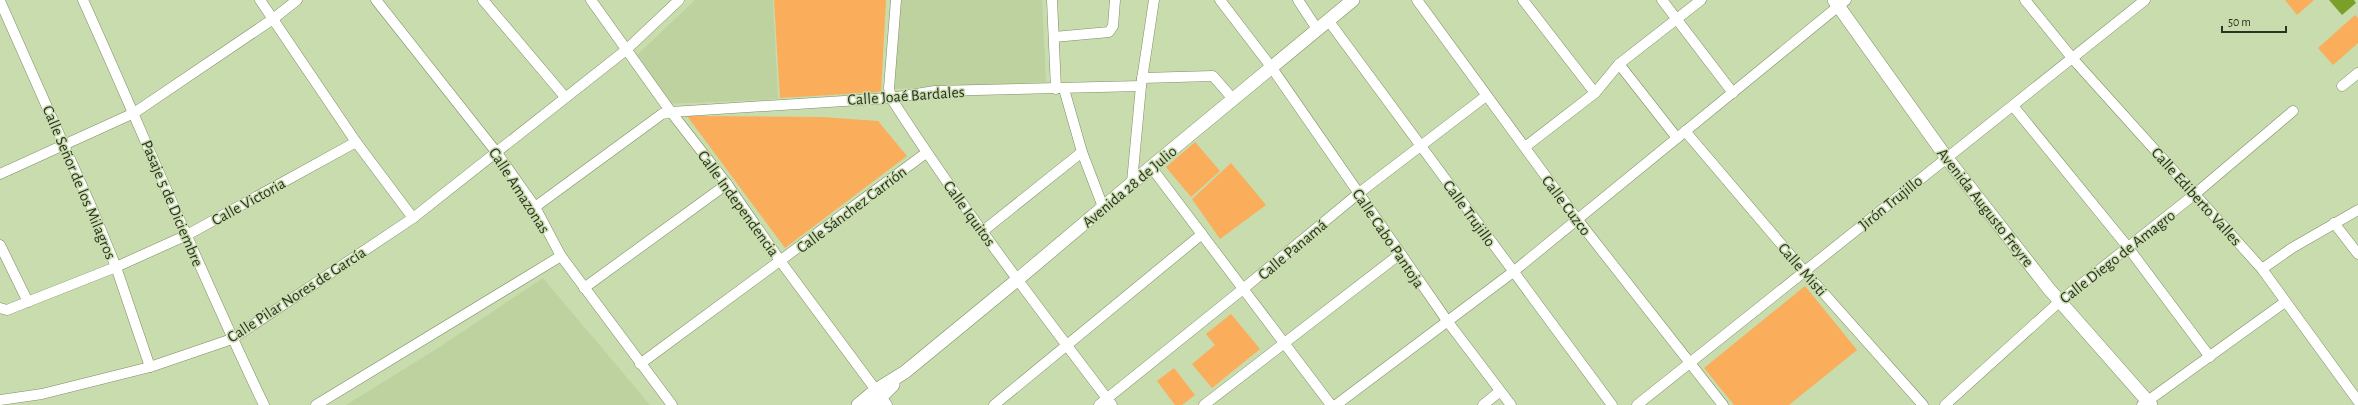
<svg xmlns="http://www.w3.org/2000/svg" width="2358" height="405" viewBox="0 0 2358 405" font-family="'Alegreya Sans',sans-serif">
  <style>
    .built { fill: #bdd29e }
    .green { fill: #faad5b }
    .water { fill: #7aa02a }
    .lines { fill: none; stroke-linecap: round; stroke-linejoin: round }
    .minor-casing { stroke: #7d8e64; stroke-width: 11 }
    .secondary-casing { stroke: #7d8e64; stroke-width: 14 }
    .minor { stroke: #fff; stroke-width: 10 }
    .secondary { stroke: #fff; stroke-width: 13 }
    .labels { text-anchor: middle; stroke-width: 3; stroke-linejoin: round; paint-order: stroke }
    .street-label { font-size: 16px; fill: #2c3321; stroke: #c9dcae }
  </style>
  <rect width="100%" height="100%" fill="#c9dcae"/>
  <!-- built -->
  <g class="built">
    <path d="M695,0h78l5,99 -111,5 -31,-48z"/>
    <path d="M900,0h142l4,82 -152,7z"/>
    <path d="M543,278l107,127h-304l92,-57z"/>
  </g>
  <!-- green -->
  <g class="green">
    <path d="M774,0h112l-5,92 -101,6z"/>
    <path d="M2285,0h29l-17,15z"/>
    <path d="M2355,15l3,3v25l-25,22 -15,-17z"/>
    <path d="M687,116l135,1 56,4 29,35 -122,92z"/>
    <path d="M1195,142l25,29 -29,26 -25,-30z"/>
    <path d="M1231,163l35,42 -46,34 -28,-40z"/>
    <path d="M1805,286l52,64 -68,55h-55l-30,-37z"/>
    <path d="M1231,314l29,35 -48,39 -20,-24 23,-19 -9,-11z"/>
    <path d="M1174,368l21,27 -13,10h-7l-18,-24z"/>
  </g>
  <!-- water -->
  <path class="water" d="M2329,0h25l2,3 -14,12z"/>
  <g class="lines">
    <!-- minor casing -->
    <g class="minor-casing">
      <g id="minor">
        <path d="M83,0c61,135 117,272 181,405"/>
        <path d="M260,0l96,142 57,76"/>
        <path d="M376,0l121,153 38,54 26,49 111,149"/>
        <path d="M483,0l82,97"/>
        <path d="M591,0l80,112 56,72 54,78 106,143"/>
        <path d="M896,0l-7,88 2,10c68,106 145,207 221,307"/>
        <path d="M1052,0l4,89"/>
        <path d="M1220,0l52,68 176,254 63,83"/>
        <path d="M1298,0l19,29"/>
        <path d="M1417,0l160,219 146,186"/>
        <path d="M1523,0l72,93"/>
        <path d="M1662,0l71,93"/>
        <path d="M2025,0l48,59 189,210 96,132"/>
        <path d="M0,1l94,212 22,54 34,100"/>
        <path d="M1328,20l284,385"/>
        <path d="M1054,37l55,-5 4,-6 2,-26"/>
        <path d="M1619,64l58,74"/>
        <path d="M1142,78l71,-2 20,23"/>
        <path d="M2342,86l16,-13"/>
        <path d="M1064,89l18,63 21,55"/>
        <path d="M2013,106l114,140 83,111"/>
        <path d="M1685,131l119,140 119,134"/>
        <path d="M1525,147l70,-54 24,-29 82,-64"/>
        <path d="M1151,167l180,238"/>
        <path d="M0,174l134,-61 139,-94 24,-19"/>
        <path d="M1132,182l9,-96 13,-86"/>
        <path d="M535,207l127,-93 9,-2 220,-14 44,-7 206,-5"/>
        <path d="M2334,223l24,31"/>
        <path d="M983,231l99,-79"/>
        <path d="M0,245l28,57"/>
        <path d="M2262,269l30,-21 66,-38"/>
        <path d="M584,288l143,-104"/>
        <path d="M0,308l7,2 109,-43 71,-32 169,-93"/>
        <path d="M640,364l286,-211"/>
        <path d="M0,400l42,-6 108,-27 82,-28 181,-121 213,-168 53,-50"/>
        <path d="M316,405l245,-149"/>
        <path d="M994,405l208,-171"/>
        <path d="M1099,405l144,-116 116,-96 127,-97"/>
        <path d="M1204,405l196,-151"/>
        <path d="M1336,405l177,-133 333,-272"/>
        <path d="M1483,405l16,-13"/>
        <path d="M1637,405l508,-405"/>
        <path d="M1945,405l114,-103 136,-108 98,-83"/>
        <path d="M2142,405l143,-103"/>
      </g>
    </g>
    <!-- secondary casing -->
    <g class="secondary-casing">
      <g id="secondary">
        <path d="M1834,0l112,157 103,132 102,116"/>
        <path d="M858,405l18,-15 29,-18 112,-92 134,-113 202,-167"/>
        <path d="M873,405l20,-20"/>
      </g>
    </g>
    <!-- minor -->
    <use href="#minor" class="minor"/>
    <!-- secondary -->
    <use href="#secondary" class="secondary"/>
  </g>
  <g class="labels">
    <!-- street labels -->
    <g class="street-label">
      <text transform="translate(906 95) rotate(-4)" y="6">Calle Joaé Bardales</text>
      <text transform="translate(80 182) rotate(67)" y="6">Calle Señor de los Milagros</text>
      <text transform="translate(1129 186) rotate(-40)" y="6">Avenida 28 de Julio</text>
      <text transform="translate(520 190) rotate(57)" y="6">Calle Amazonas</text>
      <text transform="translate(2197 196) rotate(48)" y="6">Calle Ediberto Valles</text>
      <text transform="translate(248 201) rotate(-29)" y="6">Calle Victoria</text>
      <text transform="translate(1890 202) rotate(-39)" y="6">Jirón Trujillo</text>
      <text transform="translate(173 203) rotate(67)" y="6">Pasaje 5 de Diciembre</text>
      <text transform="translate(739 203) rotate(54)" y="6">Calle Independencia</text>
      <text transform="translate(1567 205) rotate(53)" y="6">Calle Cuzco</text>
      <text transform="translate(1986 207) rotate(52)" y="6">Avenida Augusto Freyre</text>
      <text transform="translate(851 209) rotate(-37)" y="6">Calle Sánchez Carrión</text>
      <text transform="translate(970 213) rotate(54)" y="6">Calle Iquitos</text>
      <text transform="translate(1470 213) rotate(54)" y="6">Calle Trujillo</text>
      <text transform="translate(1389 238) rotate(56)" y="6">Calle Cabo Pantoja</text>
      <text transform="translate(1292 249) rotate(-40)" y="6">Calle Panamá</text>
      <text transform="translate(2117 256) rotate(-38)" y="6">Calle Diego de Amagro</text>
      <text transform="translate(1803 269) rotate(49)" y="6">Calle Misti</text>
      <text transform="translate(296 294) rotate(-33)" y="6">Calle Pilar Nores de García</text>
    </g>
  </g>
  <!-- scale -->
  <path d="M2222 26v6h64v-6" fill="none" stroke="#2c3321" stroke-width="2"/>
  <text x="2228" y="26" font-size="12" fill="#2c3321" stroke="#c9dcae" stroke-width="3" paint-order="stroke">50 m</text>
</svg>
